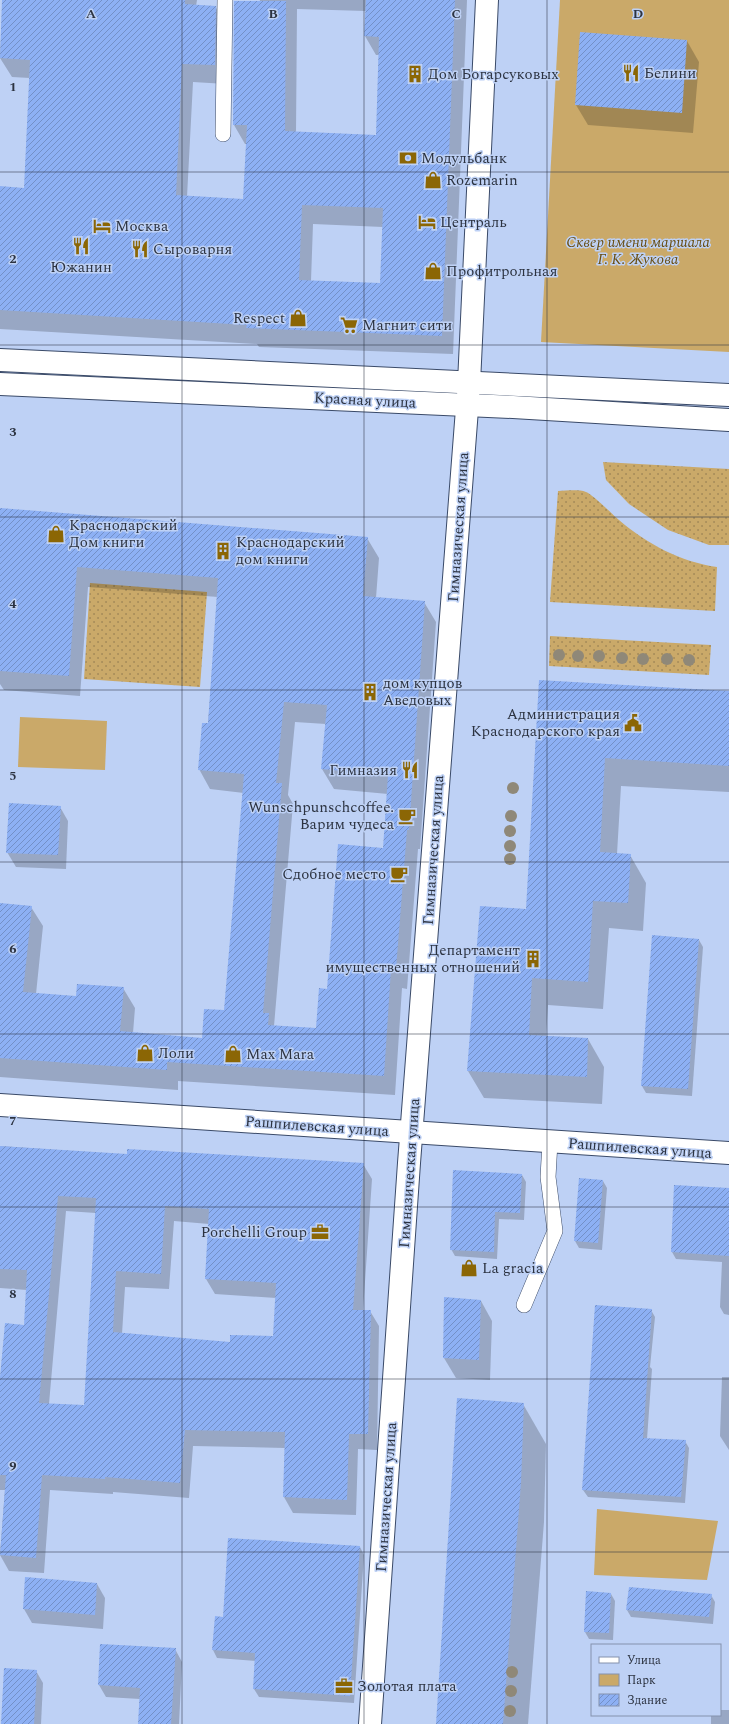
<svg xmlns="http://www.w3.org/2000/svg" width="729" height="1724" viewBox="0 0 729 1724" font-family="Spectral,serif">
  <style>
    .grass { fill: url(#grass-dots) }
    .park { fill: #caa969 }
    .shadow { fill: #0003; fill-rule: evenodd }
    .building { fill: url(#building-hatch); fill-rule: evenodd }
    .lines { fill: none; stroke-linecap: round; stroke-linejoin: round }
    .lane-casing { stroke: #3a4a68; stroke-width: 16 }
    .secondary-casing { stroke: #3a4a68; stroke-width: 24 }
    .lane { stroke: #fff; stroke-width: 15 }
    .secondary { stroke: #fff; stroke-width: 22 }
    .tree { fill: #8f8878 }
    .grid { fill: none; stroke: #2c3341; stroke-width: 1; stroke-opacity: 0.55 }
    .labels { text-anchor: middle; stroke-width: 3; stroke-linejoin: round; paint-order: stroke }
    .poi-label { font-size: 15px; fill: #2c3341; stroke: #bed1f5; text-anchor: start }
    .park-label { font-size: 15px; font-style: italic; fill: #684d11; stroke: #bed1f5 }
    .street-label { font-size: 15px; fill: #2c3341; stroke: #bed1f5 }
    .grid-label { font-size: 13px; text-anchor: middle; font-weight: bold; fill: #2c3341; stroke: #bed1f5; stroke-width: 3; stroke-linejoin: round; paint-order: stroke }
  </style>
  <defs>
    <pattern id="grass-dots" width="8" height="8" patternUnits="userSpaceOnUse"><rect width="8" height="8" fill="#caa969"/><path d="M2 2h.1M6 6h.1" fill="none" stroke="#a48a58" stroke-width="1.8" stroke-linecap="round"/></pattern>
    <pattern id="building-hatch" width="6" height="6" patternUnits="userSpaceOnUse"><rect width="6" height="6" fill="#8db0f4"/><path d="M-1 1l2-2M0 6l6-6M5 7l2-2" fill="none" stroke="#7390c7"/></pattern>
  </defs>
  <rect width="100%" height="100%" fill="#bed1f5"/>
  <!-- grass -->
  <g class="grass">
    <path d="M603,462l126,7v76h-20l-41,-15 -39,-26 -23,-24z"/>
    <path d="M558,491c8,0 20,-2 28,1 6,2 26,22 33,28 28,24 62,42 98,47l-2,44 -165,-9z"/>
    <path d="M90,583l117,9 -7,95 -116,-8z"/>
    <path d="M550,636l161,9 -2,30 -160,-9z"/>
  </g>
  <!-- park -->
  <g class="park">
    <path d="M560,0h169v352l-188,-10z"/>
    <path d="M20,717l87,4 -2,49 -87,-3z"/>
    <path d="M597,1509l121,12 -11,59 -113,-5z"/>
  </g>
  <!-- shadow -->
  <g class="shadow">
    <path d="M3,0h194l-1,6h19l11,20v58l-33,-2 -6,115 57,3 3,-56h-2l-11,-19 26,-125h207l-14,354 -194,-7 -2,-3 -257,-15v-142l25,2 5,-111 -18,-1 -12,-19zM297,9l69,2 -1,25 11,19h3l-2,81 -81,-3zM313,224l70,3 -2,57 -70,-3z"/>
    <path d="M687,41l12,21 -6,71 -105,-8 -12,-20z"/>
    <path d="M0,509l367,29 12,20 -3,40 48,4 12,20 -16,227h-2l-11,140 -5,-1 -7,107 -217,-14v9l-178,-13v-173l31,3 12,19 -7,68 41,3 46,-9 12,20 -2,25 70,6 22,-28 19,-218 -34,-4 -11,-20 9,-45 10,-127 -130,-10 -8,109 -76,-6 -4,-6zM295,722l31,2 -4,45 12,20 54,5 -4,55 -57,141 -10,39 -43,-3 19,-222 -5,-9z"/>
    <path d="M540,681l189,11v100l-108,-6 -4,68 13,1 16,28 -3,48 -34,-3 -6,81 -55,-4 -2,32 42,2 16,28 -2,37 -118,-6 -16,-27 59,-161z"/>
    <path d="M60,807l8,14 -2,48 -50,-2 -9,-15z"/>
    <path d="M699,940l4,7 -11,149 -46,-3 -4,-7z"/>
    <path d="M0,1146l128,9 235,9 9,15 -9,132h7l9,15 -2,124 -19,-1 -2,66 -63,-2 -9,-16 1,-49 -92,-2 -4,52 -76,-6v2l-63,-4 -6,83 -35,-2 -9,-16 5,-65h-5v-103l25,-61 2,-36 -27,-2zM66,1211l30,2 -11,193 -36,-2zM174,1221l35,3 -3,55 9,15 61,4 -2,39 -43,6 -109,-9 3,-47 44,2z"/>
    <path d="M522,1175l4,7 -2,38 -25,-1 -2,40 -42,-3 -4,-7z"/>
    <path d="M580,1179l23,2 4,7 -5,62 -23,-2 -4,-7z"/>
    <path d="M729,1189v126l-5,-1 -4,-7 2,-45 -46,-3 -4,-7z"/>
    <path d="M481,1301l11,20 -2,59 -34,-2 -12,-20z"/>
    <path d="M651,1310l4,7 -5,50 2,2 -5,70 38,2 4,7 -4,55 -97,-6 -5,-7z"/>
    <path d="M722,1377h7v73l-9,-14z"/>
    <path d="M523,1404l23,40 -2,78 -16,202h-91z"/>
    <path d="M360,1547l4,8 -10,148 -95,-6 -5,-8 2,-28 -39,-3 -4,-8 11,-32z"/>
    <path d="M26,1578l71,6 8,14 -2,31 -71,-6 -8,-14z"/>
    <path d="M611,1594l4,7 -2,39 -24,-1 -4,-7z"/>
    <path d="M711,1595l4,7 -2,22 -82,-7 -4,-7z"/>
    <path d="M101,1645l74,4 7,13 -3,62h-40l1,-25 -34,-2 -7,-12z"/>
    <path d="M36,1671l7,12 -2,41h-39z"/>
    <path d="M720,1710h9v14h-18v-9h9z"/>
  </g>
  <!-- building -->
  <g class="building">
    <path d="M2,0h183v4l31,2 -1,59 -33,-1 -6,131 67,4 4,-74h-14l1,-124h52l-1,130 91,4 3,-98 -15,-1 2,-36h89l-13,336 -196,-8 1,-3 -247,-15v-124l24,2 6,-128 -30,-2zM302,205l81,3 -3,75 -81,-3z"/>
    <path d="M580,32l107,8 -5,73 -107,-8z"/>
    <path d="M0,508l368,29 -5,59 62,5 -16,229h-2l-11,139h-5l-7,107 -217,-14v8l-167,-12v-155l32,3 -9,86 53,4 1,-12 47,3 -4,44 82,7 2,-29 20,1 20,-236 -46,-4 4,-47h6l10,-145 -141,-11 -8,109 -69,-5zM284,702l43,3 -6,64 67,6 -5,73 -45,-4 -11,145 -8,-1 -3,40 -48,-3 1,-12h-6l19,-230h-6z"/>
    <path d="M539,680l190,11v75l-124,-8 -5,94 31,2 -3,49 -35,-2 -5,81 -56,-4 -3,57 59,3 -1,39 -120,-6 13,-165 46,3z"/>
    <path d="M9,803l52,3 -3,49 -52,-2z"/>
    <path d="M652,935l47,4 -11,150 -47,-3z"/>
    <path d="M0,1146l127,8v-5l237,14 -11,147h18l-3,124h-19l-2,66 -64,-3 2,-65 -100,-2 -5,53 -75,-6v2l-63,-4 -6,83 -36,-3 6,-80h-6v-98l5,-54 19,2 3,-55 -27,-1zM58,1196l38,2 -12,207 -45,-2zM165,1206l44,3 -4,70 71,4 -3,53 -43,-1v7l-117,-10 3,-61 45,3z"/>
    <path d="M453,1170l69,4 -2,39 -25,-1 -1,40 -44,-2z"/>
    <path d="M579,1178l24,2 -5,63 -24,-2z"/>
    <path d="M674,1185l55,3v68l-58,-4z"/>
    <path d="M444,1297l37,3 -2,60 -36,-2z"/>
    <path d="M595,1305l57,4 -9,129 43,2 -5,57 -99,-7z"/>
    <path d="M457,1398l67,5 -3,79 -18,242h-67z"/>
    <path d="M228,1538l132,8 -10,150 -97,-7 2,-36 -43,-3 3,-34 8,1z"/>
    <path d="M25,1577l72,6 -2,32 -72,-6z"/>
    <path d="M629,1587l83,7 -3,23 -83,-7z"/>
    <path d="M586,1591l25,2 -2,40 -25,-1z"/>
    <path d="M100,1644l76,4 -5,76h-33l2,-36 -42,-3z"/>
    <path d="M4,1668l33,2 -3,54h-33z"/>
  </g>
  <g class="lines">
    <!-- lane casing -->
    <g class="lane-casing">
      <g id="lane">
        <path d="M223,134l2,-134"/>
        <path d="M524,1305l31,-74 -7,-54 2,-35"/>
      </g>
    </g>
    <!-- secondary casing -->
    <g class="secondary-casing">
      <g id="secondary">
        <path d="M0,360l729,35"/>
        <path d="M0,384l513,23 216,13"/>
        <path d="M0,1105l729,48"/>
        <path d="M370,1724l39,-561 60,-780 18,-383"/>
      </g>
    </g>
    <!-- lane -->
    <use href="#lane" class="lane"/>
    <!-- secondary -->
    <use href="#secondary" class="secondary"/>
  </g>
  <!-- trees -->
  <g class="tree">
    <circle cx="559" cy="655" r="6"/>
    <circle cx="578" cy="656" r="6"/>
    <circle cx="599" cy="656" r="6"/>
    <circle cx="622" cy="658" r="6"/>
    <circle cx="643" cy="659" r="6"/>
    <circle cx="667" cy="659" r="6"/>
    <circle cx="689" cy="660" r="6"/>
    <circle cx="513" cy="788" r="6"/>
    <circle cx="511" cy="816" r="6"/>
    <circle cx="510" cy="831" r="6"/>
    <circle cx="510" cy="846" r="6"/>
    <circle cx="510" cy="859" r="6"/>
    <circle cx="512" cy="1672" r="6"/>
    <circle cx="511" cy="1691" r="6"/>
    <circle cx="510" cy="1711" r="6"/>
  </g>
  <!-- grid -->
  <path class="grid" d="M182,0v1724M364,0v1724M547,0v1724M0,172h729M0,345h729M0,517h729M0,690h729M0,862h729M0,1034h729M0,1207h729M0,1379h729M0,1552h729"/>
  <!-- icons -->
  <defs>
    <g id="restaurant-bare" transform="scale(1.38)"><path d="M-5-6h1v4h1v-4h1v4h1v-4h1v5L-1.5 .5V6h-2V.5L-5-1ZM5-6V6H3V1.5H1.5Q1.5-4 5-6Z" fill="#8b6605" stroke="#bed1f5" stroke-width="2.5" paint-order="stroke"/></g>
    <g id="building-bare" transform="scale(1.38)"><path d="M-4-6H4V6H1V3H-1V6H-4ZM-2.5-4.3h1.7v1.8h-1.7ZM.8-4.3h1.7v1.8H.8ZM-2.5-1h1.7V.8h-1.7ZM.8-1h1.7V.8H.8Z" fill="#8b6605" stroke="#bed1f5" stroke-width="2.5" paint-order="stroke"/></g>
    <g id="bank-bare" transform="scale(1.38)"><path d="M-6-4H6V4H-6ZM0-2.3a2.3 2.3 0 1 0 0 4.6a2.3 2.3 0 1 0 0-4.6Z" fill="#8b6605" stroke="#bed1f5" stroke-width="2.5" paint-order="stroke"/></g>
    <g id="shop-bare" transform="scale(1.38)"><path d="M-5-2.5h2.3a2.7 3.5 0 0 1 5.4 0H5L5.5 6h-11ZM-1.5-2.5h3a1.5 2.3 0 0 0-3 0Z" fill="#8b6605" stroke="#bed1f5" stroke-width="2.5" paint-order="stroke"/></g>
    <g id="hotel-bare" transform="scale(1.38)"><path d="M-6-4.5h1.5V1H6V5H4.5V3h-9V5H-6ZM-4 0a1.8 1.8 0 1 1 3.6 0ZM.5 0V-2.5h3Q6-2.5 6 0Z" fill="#8b6605" stroke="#bed1f5" stroke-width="2.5" paint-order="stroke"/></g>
    <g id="supermarket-bare" transform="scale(1.38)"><path d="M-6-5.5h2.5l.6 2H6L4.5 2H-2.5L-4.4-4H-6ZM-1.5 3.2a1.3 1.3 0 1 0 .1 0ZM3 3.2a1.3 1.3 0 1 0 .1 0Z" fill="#8b6605" stroke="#bed1f5" stroke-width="2.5" paint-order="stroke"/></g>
    <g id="civic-bare" transform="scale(1.38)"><path d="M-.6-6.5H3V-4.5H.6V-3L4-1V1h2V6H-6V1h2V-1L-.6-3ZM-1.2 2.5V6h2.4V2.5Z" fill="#8b6605" stroke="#bed1f5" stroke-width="2.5" paint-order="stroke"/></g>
    <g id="cafe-bare" transform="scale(1.38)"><path d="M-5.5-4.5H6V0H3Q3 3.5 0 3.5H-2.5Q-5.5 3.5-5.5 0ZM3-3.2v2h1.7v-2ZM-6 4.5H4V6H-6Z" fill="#8b6605" stroke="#bed1f5" stroke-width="2.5" paint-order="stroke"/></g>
    <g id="office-bare" transform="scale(1.38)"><path d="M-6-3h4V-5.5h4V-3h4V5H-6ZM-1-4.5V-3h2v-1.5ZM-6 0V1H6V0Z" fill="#8b6605" stroke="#bed1f5" stroke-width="2.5" paint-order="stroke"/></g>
  </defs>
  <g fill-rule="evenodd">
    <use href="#restaurant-bare" x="631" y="73"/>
    <use href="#building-bare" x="415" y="74"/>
    <use href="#bank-bare" x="408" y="158"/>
    <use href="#shop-bare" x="433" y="180"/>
    <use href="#hotel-bare" x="427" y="222"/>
    <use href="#hotel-bare" x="102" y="226"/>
    <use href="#restaurant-bare" x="81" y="246"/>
    <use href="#restaurant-bare" x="140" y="249"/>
    <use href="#shop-bare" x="433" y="271"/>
    <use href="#shop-bare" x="298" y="318"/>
    <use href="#supermarket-bare" x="349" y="325"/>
    <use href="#shop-bare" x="56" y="534"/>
    <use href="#building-bare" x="223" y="551"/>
    <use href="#building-bare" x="370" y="692"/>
    <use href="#civic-bare" x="633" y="723"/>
    <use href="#restaurant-bare" x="410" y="770"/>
    <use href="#cafe-bare" x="407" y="816"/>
    <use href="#cafe-bare" x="399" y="874"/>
    <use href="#building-bare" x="533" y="959"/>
    <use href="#shop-bare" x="145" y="1053"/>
    <use href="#shop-bare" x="233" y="1054"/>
    <use href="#office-bare" x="320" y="1232"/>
    <use href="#shop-bare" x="469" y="1268"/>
    <use href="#office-bare" x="344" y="1686"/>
  </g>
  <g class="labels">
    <!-- poi labels -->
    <g class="poi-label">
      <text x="644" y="78">Белини</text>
      <text x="428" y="79">Дом Богарсуковых</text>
      <text x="421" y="163">Модульбанк</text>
      <text x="446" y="185">Rozemarin</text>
      <text x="440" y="227">Централь</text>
      <text x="115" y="231">Москва</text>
      <text x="153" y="254">Сыроварня</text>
      <text x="81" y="272" text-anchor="middle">Южанин</text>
      <text x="446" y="276">Профитрольная</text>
      <text x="285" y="323" text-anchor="end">Respect</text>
      <text x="362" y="330">Магнит сити</text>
      <text x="69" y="530">Краснодарский<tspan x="69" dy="17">Дом книги</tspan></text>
      <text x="236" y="547">Краснодарский<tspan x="236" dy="17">дом книги</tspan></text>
      <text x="383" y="688">дом купцов<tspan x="383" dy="17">Аведовых</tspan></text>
      <text x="620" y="719" text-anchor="end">Администрация<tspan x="620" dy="17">Краснодарского края</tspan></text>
      <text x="397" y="775" text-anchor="end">Гимназия</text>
      <text x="394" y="812" text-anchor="end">Wunschpunschcoffee.<tspan x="394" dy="17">Варим чудеса</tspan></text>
      <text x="386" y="879" text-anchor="end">Сдобное место</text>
      <text x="520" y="955" text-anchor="end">Департамент<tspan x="520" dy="17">имущественных отношений</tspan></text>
      <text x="158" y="1058">Лоли</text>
      <text x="246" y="1059">Max Mara</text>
      <text x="307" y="1237" text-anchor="end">Porchelli Group</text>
      <text x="482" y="1273">La gracia</text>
      <text x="357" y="1691">Золотая плата</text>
    </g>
    <!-- park labels -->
    <g class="park-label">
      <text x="638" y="247">Сквер имени маршала<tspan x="638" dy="17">Г. К. Жукова</tspan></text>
    </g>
    <!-- street labels -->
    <g class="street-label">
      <text transform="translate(365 400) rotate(3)" y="5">Красная улица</text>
      <text transform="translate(458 527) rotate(-86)" y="5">Гимназическая улица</text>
      <text transform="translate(433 850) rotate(-86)" y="5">Гимназическая улица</text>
      <text transform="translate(317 1126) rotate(4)" y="5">Рашпилевская улица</text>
      <text transform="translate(640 1148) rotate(4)" y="5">Рашпилевская улица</text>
      <text transform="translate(409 1173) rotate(-86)" y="5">Гимназическая улица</text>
      <text transform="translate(386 1497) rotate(-86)" y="5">Гимназическая улица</text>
    </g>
  </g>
  <g class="grid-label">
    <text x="91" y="18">A</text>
    <text x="273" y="18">B</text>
    <text x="456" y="18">C</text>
    <text x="638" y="18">D</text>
    <text x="13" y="91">1</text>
    <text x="13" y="263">2</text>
    <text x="13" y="436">3</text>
    <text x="13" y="608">4</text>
    <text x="13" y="780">5</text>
    <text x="13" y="953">6</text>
    <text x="13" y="1125">7</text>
    <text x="13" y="1298">8</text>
    <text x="13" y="1470">9</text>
  </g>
  <!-- legend -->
  <rect x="591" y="1644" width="130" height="72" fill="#bed1f5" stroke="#8492ad"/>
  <rect x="599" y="1657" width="20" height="6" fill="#ffffff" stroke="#8492ad"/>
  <text x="627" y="1664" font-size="12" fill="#2c3341">Улица</text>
  <rect x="599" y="1674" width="20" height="12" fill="#caa969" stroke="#8492ad"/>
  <text x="627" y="1684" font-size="12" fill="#2c3341">Парк</text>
  <rect x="599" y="1694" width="20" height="12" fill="url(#building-hatch)" stroke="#8492ad"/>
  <text x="627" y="1704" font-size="12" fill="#2c3341">Здание</text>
</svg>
